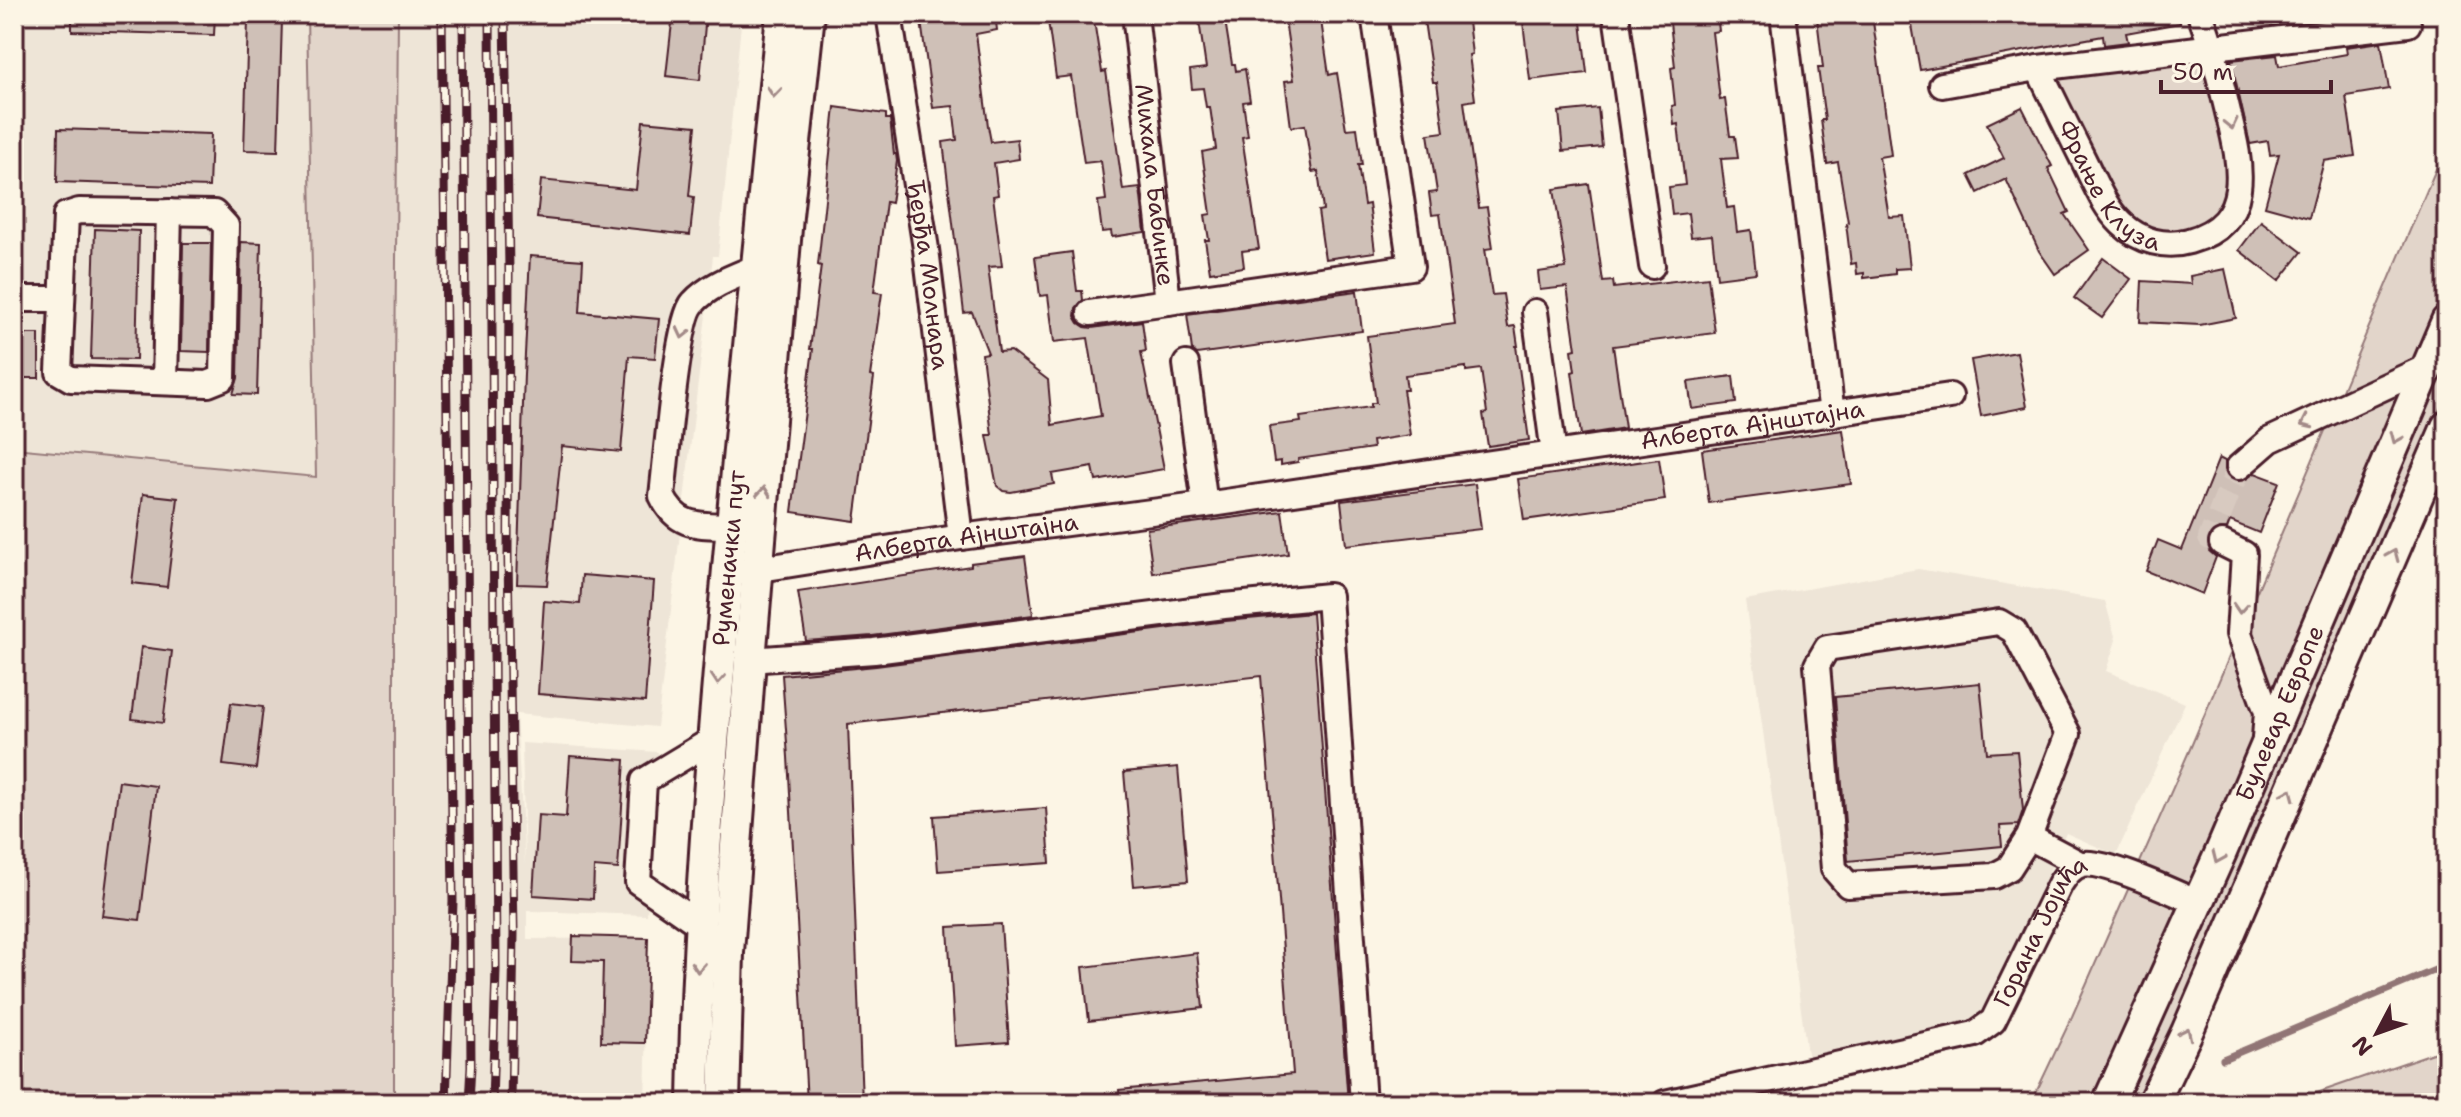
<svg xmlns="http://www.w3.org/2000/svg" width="2461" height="1117" viewBox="0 0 2461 1117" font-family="'Shantell Sans',sans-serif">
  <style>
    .built { fill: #eee5d7 }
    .green { fill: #e2d5ca; stroke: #967a7a; stroke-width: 2 }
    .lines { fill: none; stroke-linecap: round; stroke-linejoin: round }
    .stream { stroke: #917474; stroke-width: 7 }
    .building { fill: #cfc0b7; stroke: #4a1f2b; stroke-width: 2 }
    .minor-tunnel { stroke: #d8cac0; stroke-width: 24; stroke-dasharray: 24 12; stroke-linecap: butt }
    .minor-casing { stroke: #4a1f2b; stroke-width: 30 }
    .major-casing { stroke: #4a1f2b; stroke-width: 36 }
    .minor { stroke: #fcf5e5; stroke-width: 24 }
    .major { stroke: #fcf5e5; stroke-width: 30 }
    .rail-casing { stroke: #4a1f2b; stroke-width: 9 }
    .rail { stroke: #fcf5e5; stroke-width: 6; stroke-dasharray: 18; stroke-linecap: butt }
    .oneway { stroke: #a38a88 }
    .labels { text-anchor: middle; stroke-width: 6; stroke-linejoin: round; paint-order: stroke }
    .street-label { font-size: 24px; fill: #4a1f2b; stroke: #fcf5e5 }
  </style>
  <rect width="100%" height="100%" fill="#fcf5e5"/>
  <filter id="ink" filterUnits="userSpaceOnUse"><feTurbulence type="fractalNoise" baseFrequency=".0125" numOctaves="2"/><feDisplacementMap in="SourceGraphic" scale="16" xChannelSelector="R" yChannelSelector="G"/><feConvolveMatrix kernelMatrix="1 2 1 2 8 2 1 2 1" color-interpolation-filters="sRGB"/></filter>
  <g filter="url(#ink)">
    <!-- built -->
    <g class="built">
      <path d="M14,14h728l-24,242h-5l-56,471 -141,-13 9,151 -3,-122 136,9 -11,163 -120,-4v28l122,-1 -4,165h-631z"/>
      <path d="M1918,569l187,32 11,39 -10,31 79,32 -69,152 -50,-22 -79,179 -39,20 -140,29 -63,-461z"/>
    </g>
    <!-- green -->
    <g class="green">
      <path d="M307,14h91l-4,489v600h-380v-655l302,29z"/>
      <path d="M2213,48l26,111 -28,72 -77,3 -96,-165z"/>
      <path d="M2447,143v149l-162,381 -190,430h-64l39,-82 120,-272z"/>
      <path d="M2447,355v39l-208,493 -99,216h-19z"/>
      <path d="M2447,1048v55h-159z"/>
    </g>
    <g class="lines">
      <!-- stream -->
      <path class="stream" d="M2223,1059l224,-94"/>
    </g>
    <!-- building -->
    <g class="building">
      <path d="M72,14h143l-1,21 -142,-4z"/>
      <path d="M673,14h33l-6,66 -34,-4z"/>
      <path d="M920,14h75l2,16 -21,4 12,92 3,16 26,-3 2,20 -25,4 4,32 -5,1 9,70 -14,1 11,85 11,-1 38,29 4,45 49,-9 -13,-78 -34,4 -6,-47 -8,1 -5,-39 37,-5 5,39h5l1,9 -7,8 -1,8 4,7 6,4 7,1 50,-7 4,30 -5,1 23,117 -68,12 -3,-14 -41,7 2,10 -43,8 -8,-1 -6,-5 -10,-51h5l-10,-81 6,-1 -16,-41 -8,1 -21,-171 14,-2 -4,-34 -20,2z"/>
      <path d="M1047,14h46l9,58 4,-1 17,119 17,-2 5,44 -33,5 -1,-6 -9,1 -4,-31 8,-1 -5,-39 -17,2 -13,-87 -15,2z"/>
      <path d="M1198,14h26l8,50h3l1,7 9,-2 5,32 -7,1 5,34 -6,1 17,112 -17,2 2,16 -34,5 -5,-32h4l-4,-25 6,-1 -9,-62 14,-3 -6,-42h-4l-3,-19 -11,1 -2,-19 16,-2z"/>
      <path d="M1284,14h36l9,61 8,-2 9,56 11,-1 5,37h-4l6,40 5,-1 6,48 -50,7 -7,-48 5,-1 -5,-39 -6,1 -7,-47 -14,2 -6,-46 9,-1z"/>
      <path d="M1423,14h44l5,40 -3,1 6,45 -11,2 15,106 8,-1 6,41 -8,1 7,46 11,-1 5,33 7,-1 3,20h-2l13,94 -41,6 -5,-32 4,-1 -6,-44 -15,2v-4l-61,8 2,15h-4l7,45 -38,6 1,7 -75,11v3l-17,3v-4l-7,1 -5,-36 32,-4 -1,-5 71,-10v-4h5l-9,-67 88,-12 -15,-110 -8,1 -3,-22 8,-1 -9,-58 16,-2 -7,-50h-4z"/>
      <path d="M1522,14h58l7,59 -57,7z"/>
      <path d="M1669,14h48l2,17 -7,1 8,68 5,-1 5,37h5l3,22 -17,1 6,49 7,-1 3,25 14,-2 5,43 -39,5 -5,-43 -21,2 -3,-24 -16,2 -3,-28 16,-2 -7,-61 -4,1 -2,-19 3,-1 -4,-37 4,-1z"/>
      <path d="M1824,14h48l19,141 -12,2 10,60 15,-1 6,52 -15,1v5l-31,4v-5l-7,1 -1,-11 -5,1 -5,-41 2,-1 -10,-60 -11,2 -6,-44h4l-7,-52h5l-6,-50 7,-1z"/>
      <path d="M1910,14h60l1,10 62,-10h146l1,9 -54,10 2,9 -24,3 -1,-9 -183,34z"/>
      <path d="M248,20h34l-4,131 -34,-1z"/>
      <path d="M2381,42l8,47 -43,7 9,60 -31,5 -15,57 -44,-12 14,-52 -9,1 -2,-14 -18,3 -19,-84 46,-5 2,11 68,-12 -1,-7z"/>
      <path d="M835,107l51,7v5h4l4,35h2l1,7 -6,42 -5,-1 -12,90 8,1 -12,83 4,1 -19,144 -63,-9 21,-163h-3l11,-83 -3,-1z"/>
      <path d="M2022,107l30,59 -4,2 21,44 -5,2 25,36 -34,24 -16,-23 -33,-72 -28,14 -9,-18 35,-17 -17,-34z"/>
      <path d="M1598,108l4,39 -39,4 -4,-39z"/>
      <path d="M643,121l53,5 -7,70 5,1 -4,38 -153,-17 4,-38 95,10z"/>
      <path d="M58,129l153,5 -2,53 -152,-5z"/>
      <path d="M1589,184l14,98 10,-1 1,7 94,-11 7,56 -102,13 12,82 -44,7 -9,-63 3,-1 -3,-21 4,-1 -9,-62 -27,3 -2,-18 28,-4 -12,-79z"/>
      <path d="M2261,221l41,31 -23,29 -40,-31z"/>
      <path d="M95,229l44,2 -3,129 -45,-1z"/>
      <path d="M241,242l20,1 -4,152 -24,-1 5,-16z"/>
      <path d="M183,243h28l-2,109 -28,-1z"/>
      <path d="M530,256l53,4 -3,52 79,7 -4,39 -26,-2 -8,96 -59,-6 -15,139 -30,-1 7,-210z"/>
      <path d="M2103,258l28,21 -29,39 -28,-20z"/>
      <path d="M2225,269l11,49 -36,7 -60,-3 2,-41 49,3 -1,-8z"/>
      <path d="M1357,291l5,40 -165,23 -5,-4 -5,-36z"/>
      <rect x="17" y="334" width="22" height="44"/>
      <path d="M2017,352l10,55 -46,9 -10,-56z"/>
      <path d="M1733,376l3,27 -44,6 -4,-27z"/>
      <path d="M1843,430l8,54 -142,19 -7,-53z"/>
      <path d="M2219,458l6,3v10l8,10h10l12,-8 24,9 -20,51 -29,-12 -3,8 -13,1 -5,6 -2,7 2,8 7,6 -14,37 -56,-23 12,-31 24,10z"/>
      <path d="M1659,459l6,41 -141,20 -6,-41z"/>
      <path d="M1475,484l6,45 -135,16 -5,-44z"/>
      <path d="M143,494l35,4 -11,89 -35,-4z"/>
      <path d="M1282,511l6,43 -135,19 -6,-44z"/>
      <path d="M1025,556l8,59 -161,21 -66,5 -8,-49 173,-26v-3z"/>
      <path d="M582,575l72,6 -9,121 -107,-8 6,-93 36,3z"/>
      <path d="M1312,613l36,490h-228l-1,-13 174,-16 -32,-398 -413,48 14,379h-55l-19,-346 -6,-82 94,-9 350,-45z"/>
      <path d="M141,647l31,4 -9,72 -31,-4z"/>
      <path d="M1980,683l7,70 30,-2 6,59 -5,15 -18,1 2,20 -154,15 -13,-164z"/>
      <path d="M231,703l32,4 -7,62 -33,-4z"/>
      <path d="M570,756l55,4 -7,109 -24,-2 -1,32 -60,-4 5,-80 28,2z"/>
      <path d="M1178,767l10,114 -54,5 -10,-114z"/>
      <path d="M119,781l37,5 -16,134 -38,-4z"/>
      <path d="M1046,808l4,55 -112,8 -4,-55z"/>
      <path d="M1001,924l8,118 -54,4 -7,-119z"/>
      <path d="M573,936l75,2 -3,105 -44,-1 2,-80 -31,-1z"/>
      <path d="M1197,953l6,55 -114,13 -6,-54z"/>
    </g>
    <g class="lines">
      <!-- minor-tunnel -->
      <path class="minor-tunnel" d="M2222,543l-12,-5 29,-71"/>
      <!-- minor casing -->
      <g class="minor-casing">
        <g id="minor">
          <path id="s1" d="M889,14l37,235 35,288"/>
          <path id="s2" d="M1135,14l33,288 243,-35 -37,-253"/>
          <path d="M1616,14l36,252"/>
          <path d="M1783,14l49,400"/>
          <path id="s3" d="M2038,68c15,31 31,63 46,93 11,22 20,46 38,63 18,17 43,24 67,17 69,-19 50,-83 38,-133 -8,-33 -15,-63 -27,-94"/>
          <path d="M1942,85l96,-17 370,-44"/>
          <path d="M79,211l135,2 12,13 -3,152 -15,6 -137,-5 -12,-7 7,-157z"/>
          <path d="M14,299h48"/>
          <path d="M1535,312l19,142"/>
          <path d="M1090,313l78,-11"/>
          <path d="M1186,364l19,141"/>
          <path d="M165,382l4,-170"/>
          <path d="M2239,467l31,-27 157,-73"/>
          <path d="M730,526c-31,-1 -53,2 -68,-30 4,-32 15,-176 31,-193 16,-18 43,-27 64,-36"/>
          <path d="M2222,543l22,11 -5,80 28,78 -2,26"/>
          <path id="s4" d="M741,572l220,-35 244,-32 745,-109"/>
          <path d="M750,660l124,-9 350,-45 105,-10 34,507"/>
          <path d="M2029,837l-20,31 -15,8 -146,9 -14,-16 -17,-204 10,-17 172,-26 15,9 54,103 -39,103 51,27"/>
          <path d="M700,925l-62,-43 6,-101 68,-41"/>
          <path id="s5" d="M1665,1103l310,-69 18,-13 67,-137c6,-9 12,-18 23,-20 22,-4 92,29 115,39"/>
        </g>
      </g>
      <!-- major casing -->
      <g class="major-casing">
        <g id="major">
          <path id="s6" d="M694,1103c3,-167 16,-334 31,-500 17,-197 38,-393 57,-589"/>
          <path d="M724,1103l4,-151 22,-292 37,-444 22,-202"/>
          <path id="s7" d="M2108,1103l113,-251 226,-531"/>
          <path d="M2153,1103l34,-71 260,-605"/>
        </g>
      </g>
      <!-- minor -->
      <use href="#minor" class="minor"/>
      <!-- major -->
      <use href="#major" class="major"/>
      <!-- rail casing -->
      <g class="rail-casing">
        <g id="rail">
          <path d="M442,14l11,887 -7,202"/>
          <path d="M463,14l8,1052 -2,37"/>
          <path d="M490,14l6,956 -4,133"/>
          <path d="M505,14l4,256 -1,286 6,378 -3,169"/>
        </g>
      </g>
      <!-- rail -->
      <use href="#rail" class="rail"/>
    </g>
    <!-- one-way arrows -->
    <defs><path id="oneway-chevron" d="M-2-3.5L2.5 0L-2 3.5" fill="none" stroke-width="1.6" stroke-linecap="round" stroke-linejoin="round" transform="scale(2)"/></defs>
    <g class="oneway">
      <use href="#oneway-chevron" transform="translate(774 92) rotate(96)"/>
      <use href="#oneway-chevron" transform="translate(2231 124) rotate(77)"/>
      <use href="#oneway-chevron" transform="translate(683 333) rotate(103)"/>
      <use href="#oneway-chevron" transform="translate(2306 423) rotate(155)"/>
      <use href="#oneway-chevron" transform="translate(2396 438) rotate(113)"/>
      <use href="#oneway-chevron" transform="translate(764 492) rotate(-85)"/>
      <use href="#oneway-chevron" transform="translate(2393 555) rotate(-67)"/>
      <use href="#oneway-chevron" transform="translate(2240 608) rotate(94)"/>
      <use href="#oneway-chevron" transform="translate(718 679) rotate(95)"/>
      <use href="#oneway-chevron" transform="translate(2289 794) rotate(-67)"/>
      <use href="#oneway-chevron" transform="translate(2218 858) rotate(114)"/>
      <use href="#oneway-chevron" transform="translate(698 967) rotate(94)"/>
      <use href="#oneway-chevron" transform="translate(2186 1033) rotate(-65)"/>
    </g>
  </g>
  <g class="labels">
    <!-- street labels -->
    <g class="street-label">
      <text dy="8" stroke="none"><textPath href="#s3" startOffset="140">Фрање Клуза</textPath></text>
      <text dy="8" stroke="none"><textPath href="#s2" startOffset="172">Михала Бабинке</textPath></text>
      <text dy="8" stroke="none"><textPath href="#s1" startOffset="264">Ђерђа Молнара</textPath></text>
      <text dy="8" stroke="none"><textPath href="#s4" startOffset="1022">Алберта Ајнштајна</textPath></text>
      <text dy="8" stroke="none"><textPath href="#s4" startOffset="228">Алберта Ајнштајна</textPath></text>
      <text dy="8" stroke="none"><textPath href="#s6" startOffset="546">Руменачки пут</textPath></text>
      <text dy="8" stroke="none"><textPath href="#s7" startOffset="426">Булевар Европе</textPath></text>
      <text dy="8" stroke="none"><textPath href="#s5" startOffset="442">Горана Јојића</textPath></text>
    </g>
  </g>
  <!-- margin -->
  <rect width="2461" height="1117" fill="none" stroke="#fcf5e5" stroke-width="48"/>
  <rect x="24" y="24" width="2413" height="1069" fill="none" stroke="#4a1f2b" stroke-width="3" filter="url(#ink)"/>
  <!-- north arrow -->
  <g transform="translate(2377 1033) rotate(229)" stroke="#fcf5e5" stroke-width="6" paint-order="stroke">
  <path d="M0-6L14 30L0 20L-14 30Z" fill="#4a1f2b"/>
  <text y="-12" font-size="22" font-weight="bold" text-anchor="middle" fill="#4a1f2b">N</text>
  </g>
  <!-- scale -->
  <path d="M2161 80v12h170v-12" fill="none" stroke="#4a1f2b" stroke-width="4"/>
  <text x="2173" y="80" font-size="24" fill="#4a1f2b" stroke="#fcf5e5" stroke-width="6" paint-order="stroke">50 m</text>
</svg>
